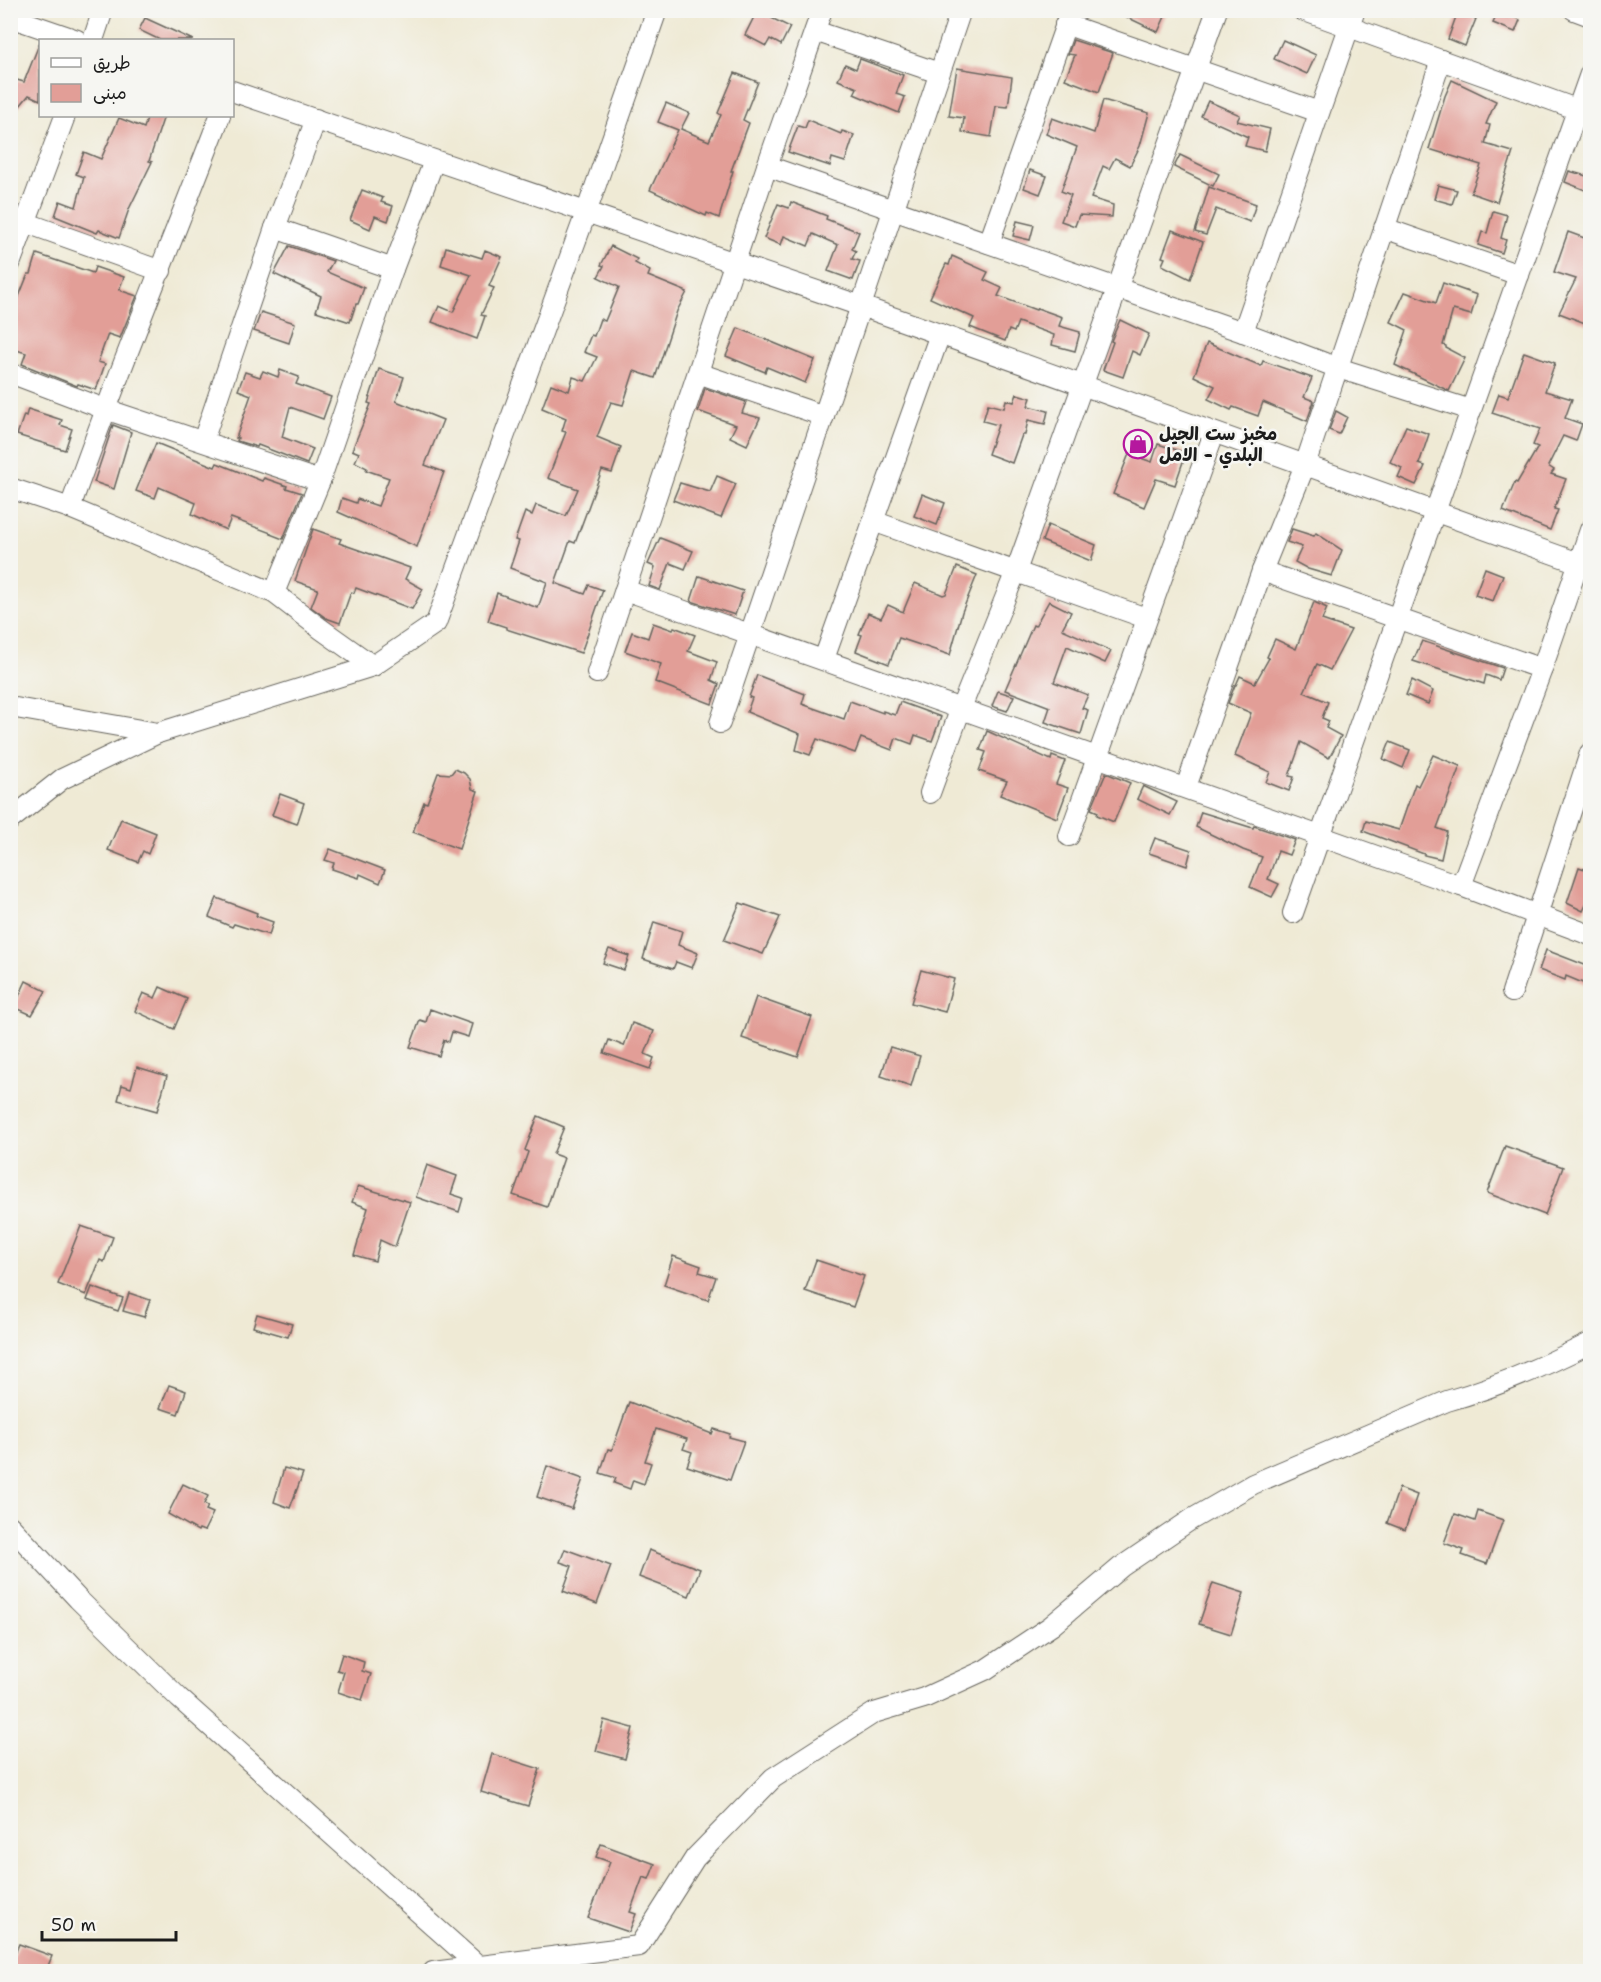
<svg xmlns="http://www.w3.org/2000/svg" width="1601" height="1982" viewBox="0 0 1601 1982" font-family="'Shantell Sans','Playpen Sans Arabic',sans-serif">
  <style>
    .building { fill: #e29e97 }
    .lines { fill: none; stroke-linecap: round; stroke-linejoin: round }
    .street-casing { stroke: #66645d; stroke-width: 22 }
    .street { stroke: #fff; stroke-width: 20 }
    .labels { text-anchor: middle; stroke-width: 5; stroke-linejoin: round; paint-order: stroke }
    .poi-label { font-size: 18px; font-weight: bold; fill: #1c1c1c; stroke: #f6f6f2; text-anchor: start }
  </style>
  <rect width="100%" height="100%" fill="#f6f6f2"/>
  <filter id="ink" filterUnits="userSpaceOnUse"><feTurbulence type="fractalNoise" baseFrequency=".0167" numOctaves="2"/><feDisplacementMap in="SourceGraphic" scale="12" xChannelSelector="R" yChannelSelector="G"/><feConvolveMatrix kernelMatrix="1 2 1 2 8 2 1 2 1" color-interpolation-filters="sRGB"/></filter>
  <filter id="wash" filterUnits="userSpaceOnUse"><feTurbulence type="fractalNoise" baseFrequency=".008" numOctaves="4" result="noise"/><feDisplacementMap in="SourceGraphic" scale="24" xChannelSelector="R" yChannelSelector="G"/><feGaussianBlur stdDeviation="1.35" result="paint"/><feColorMatrix in="noise" values="0 0 0 0 0 0 0 0 0 0 0 0 0 0 0 0 0 1.4 0 .05"/><feComposite in="paint" operator="in"/></filter>
  <g filter="url(#wash)">
    <rect width="100%" height="100%" fill="#efead5"/>
    <g id="blocks">
      <!-- building -->
      <g class="building">
        <path d="M1112,10h56l-10,22z"/>
        <path d="M1499,10l21,10 -5,12 -22,-9z"/>
        <path d="M757,11l33,16 -9,18 -11,-6 -4,7 -21,-11z"/>
        <path d="M1458,11l18,8 -11,27 -17,-7z"/>
        <path d="M145,18l48,22h-33l-21,-10z"/>
        <path d="M1073,40l40,13 -14,39 -34,-13 10,-24 -7,-1z"/>
        <path d="M1283,40l33,15 -9,19 -33,-15z"/>
        <path d="M40,42v58l-11,-5 -19,23v-40l14,4z"/>
        <path d="M860,59l43,16 -7,19 9,3 -6,16 -45,-19 3,-6 -19,-8 7,-16 11,5z"/>
        <path d="M957,68l55,9 -4,30 -12,-1 -5,31 -29,-5 2,-14 -15,-2z"/>
        <path d="M735,73l23,9 -15,38 6,3 -18,48h2l-14,47 -12,-5 -1,3 -56,-26 28,-60 -20,-8 8,-19 23,10 -8,16 28,12 12,-26 -3,-2z"/>
        <path d="M1452,80l44,21 -10,23 4,1 -5,19 28,8 -16,50 -26,-9 10,-28 -52,-16 16,-53z"/>
        <path d="M1103,100l46,13 -9,33 -10,20 -15,-8 -6,11 -6,-3 -12,32 22,7 -1,12 -33,-2 -4,11 -14,-5 10,-26 -10,-4 16,-44 -31,-13 6,-16 42,15z"/>
        <path d="M1208,101l32,14 -3,6 33,8 -5,22 -20,-5 3,-9 -47,-21z"/>
        <path d="M148,116h16l-15,45 3,1 -23,47 -10,29 -20,-8 -2,3 -42,-17 5,-15 16,6 8,-30 -8,-3 8,-22 17,7 18,-41 25,10z"/>
        <path d="M808,120l33,14 1,-3 12,4 -9,27 -13,-4 -2,8 -42,-14 10,-26 7,2z"/>
        <path d="M1180,155l39,19 -6,12 -39,-19z"/>
        <path d="M1030,170l17,6 -7,18 -16,-6z"/>
        <path d="M1569,171l21,6v15l-25,-10z"/>
        <path d="M1438,185l19,5 -5,14 -18,-5z"/>
        <path d="M1209,187l47,17 -6,18 -34,-13 -10,26 -11,-3z"/>
        <path d="M362,190l21,8 -2,4 12,4 -5,15 -13,-5 -5,13 -20,-9z"/>
        <path d="M791,202l36,14 -1,3 33,13 -7,17 4,2 -4,8 8,2 -7,19 -25,-9 10,-26 -25,-11 -5,12 -24,-10 -3,9 -17,-7 14,-34 11,4z"/>
        <path d="M1493,211l14,4 -6,23 5,2 -4,13 -24,-8 4,-13 5,1z"/>
        <path d="M1017,221l17,4 -4,15 -17,-4z"/>
        <path d="M1172,230l31,12 -13,37 -28,-14 3,-7 -3,-1z"/>
        <path d="M1568,232l22,8v85l-31,-12 17,-34 -22,-7z"/>
        <path d="M289,246l44,15 -6,11 37,16 -6,16h-2l-6,18 -34,-11 5,-15 -47,-22z"/>
        <path d="M611,246l26,13 -2,4 15,8 -2,5 39,16 -10,19 -22,67 -21,-7 -11,34 -12,-3 -14,35 24,10 -9,26 -10,-3 -27,73 -5,-2 -15,42 30,11 4,-9 14,5 -22,63 -75,-24v-2l-18,-6 9,-28 41,15 9,-26 -37,-14 9,-27 -4,-1 10,-28 7,3 4,-10 30,11 12,-27 -30,-11 18,-46 -4,-1 4,-13 -24,-10 9,-24 18,7 4,-14 12,4 12,-24 -13,-5 7,-17 3,1 6,-17 5,2 14,-34 -21,-10 6,-11 -3,-1z"/>
        <path d="M446,247l36,11 3,-8 17,7 -13,29 5,2 -13,27 4,1 -8,23 -45,-17 7,-16 14,6 18,-37 -30,-10z"/>
        <path d="M37,254l56,19 2,-6 29,10 -5,13 18,6 -17,42 -12,-4 -10,28 7,2 -9,26 -18,-6 -1,2 -55,-22 4,-11 -16,-5v-29l18,-45h3z"/>
        <path d="M952,256l36,16 -4,8 18,8 -4,8 38,14 1,-2 25,9 -3,9 21,6 -5,19 -23,-6 2,-10 -36,-13 -4,10 -5,-2 -4,11 -35,-14 4,-9 -44,-20 16,-34 3,1z"/>
        <path d="M1443,283l34,12 -6,20 -18,-5 -10,35 3,1v2l19,10 -16,33 -54,-26 12,-35 -16,-8 14,-30 31,11z"/>
        <path d="M261,312l34,11 -6,20 -35,-12z"/>
        <path d="M1120,320l29,14 -9,21 -8,-4 -9,26 -20,-7 10,-28 -2,-1z"/>
        <path d="M738,328l77,32 -10,23 -38,-16 -2,5 -39,-16z"/>
        <path d="M1207,343l54,23 2,-5 49,17 -8,19 10,4 -7,20 -44,-19 -5,14 -25,-9 -2,3 -23,-11 7,-13 -21,-10z"/>
        <path d="M1524,352l31,11 -10,28 27,8 -7,19 17,6 -6,17 -13,-5 -15,30 6,4 -3,4 15,5 -12,30 4,1 -8,20 -47,-19 12,-29 2,1 21,-36 -5,-2 7,-16 -48,-16 7,-19 9,3z"/>
        <path d="M379,369l25,8 -8,24 47,19 -18,45 19,7 -27,75 -79,-35 4,-14 14,5 1,-4 21,7 11,-28 -23,-8 1,-2 -12,-6 4,-9 -7,-3 19,-46 -3,-1z"/>
        <path d="M280,370l19,7 -3,7 35,13 -8,22 -33,-12 -8,30 31,12 -6,15 -49,-19 -1,2 -20,-6 1,-3h-2l15,-43 -13,-5 7,-18 15,5 3,-6 15,6z"/>
        <path d="M705,388l41,14 -4,11 18,5 -13,27 -17,-8 6,-12 -38,-14z"/>
        <path d="M1017,394l14,4 -3,8 20,5 -3,13 -17,-4 -3,15h-3l-10,28 -24,-9 10,-29 -15,-4 5,-17 16,4 2,-8 8,2z"/>
        <path d="M28,409l34,11 -2,5 12,4 -7,21 -48,-15 7,-20 2,1z"/>
        <path d="M1336,411l11,6 -8,17 -10,-4z"/>
        <path d="M113,425l18,7 -17,57 -20,-7z"/>
        <path d="M1406,426l23,8 -10,30 6,2 -9,19 -18,-8 4,-9 -12,-6z"/>
        <path d="M156,443l59,24 2,-4 45,18 2,-3 23,8 -1,2 16,5 -19,46 -13,-5 1,-1 -40,-15 -5,12 -34,-16 4,-11 -37,-16 -4,11 -19,-7z"/>
        <path d="M1158,444l28,9 -11,32 -19,-6 -12,28 -31,-13 16,-40 23,8z"/>
        <path d="M717,476l19,8 -15,34 -48,-18 7,-17 30,9z"/>
        <path d="M922,494l23,9 -8,22 -23,-9z"/>
        <path d="M1048,525l48,20 -5,16 -49,-20z"/>
        <path d="M313,529l28,10 -2,4 71,25 -5,11 18,10 -11,20 -56,-21 -2,5 -3,-1 -11,31 -14,-5 -15,-11 7,-18 -23,-8z"/>
        <path d="M1292,529l22,7 2,-3 26,17 -10,26 -24,-7 -13,-7 7,-15 -15,-5z"/>
        <path d="M660,538l33,13 -8,18 -15,-6 -10,27 -11,-4 6,-19 -7,-3z"/>
        <path d="M957,567l20,8 -15,37 -12,43 -51,-17 -10,26 -33,-13 6,-16 -3,-1 9,-21 13,5 7,-13 15,7 12,-29 28,12 3,-1z"/>
        <path d="M1485,568l18,7 -10,26 -18,-6z"/>
        <path d="M699,576l44,15 -8,24 -44,-14z"/>
        <path d="M1049,601l22,11 -9,17 49,22 -6,12 -38,-17 -13,36 34,13 -6,13 6,2 -7,24 -36,-12 5,-15 -45,-17 28,-65 2,1z"/>
        <path d="M1314,602l13,6 -5,12 29,10 -21,40 -13,-6 -13,28 24,10 -6,16 7,3 -3,7 15,8 -12,22 -28,-16 -12,34 5,1 -5,14 -23,-9 4,-10 -35,-16 16,-43 -23,-10 7,-18h1l4,-9 15,7 14,-25 -2,-1 8,-18 21,10z"/>
        <path d="M653,623l20,7 1,-3 21,8 -7,16 29,11 -6,18 8,4 -7,20 -57,-22 6,-18 -36,-13 7,-19 16,6z"/>
        <path d="M1422,641l81,27 -4,12 -13,-5 -2,9 -71,-23z"/>
        <path d="M757,675l48,19 -3,10 42,15 6,-18 33,12v-2l12,4 5,-13 41,15 -9,24 -17,-6 -3,9 -16,-6 -4,12 -31,-12 -6,15 -38,-14 -7,16 -14,-5 4,-16 -53,-22 5,-14 -3,-1z"/>
        <path d="M1412,680l21,11 -5,13 -22,-9z"/>
        <path d="M998,691l16,5 -7,15 -15,-5z"/>
        <path d="M987,731l64,29 1,-4 13,5 -9,23 12,4 -11,30 -57,-23 7,-14 -28,-10 7,-19 -6,-2z"/>
        <path d="M1390,742l20,8 -7,18 -20,-9z"/>
        <path d="M1433,755l27,11 -23,62 10,4 -6,27 -17,-4v-1l-61,-23 3,-10 33,9 16,-46 3,2z"/>
        <path d="M455,769l9,4 6,6 2,10 6,2 -19,58 -46,-17 11,-30 3,1 11,-30 13,1z"/>
        <path d="M1106,773l24,10 -16,39 -17,-7 1,-3 -7,-3z"/>
        <path d="M1143,786l34,16 -7,13 -33,-16z"/>
        <path d="M280,794l24,9 -7,21 -25,-9z"/>
        <path d="M1201,812l52,16 1,-2 41,14 -6,15 -11,-4 -10,28 11,5 -7,13 -22,-10 12,-30 -19,-7 -47,-23z"/>
        <path d="M121,819l35,14 -8,21 -5,-3 -5,11 -30,-12z"/>
        <path d="M1155,838l36,12 -4,16 -38,-13z"/>
        <path d="M330,849l55,21 -5,13 -20,-9 -1,4 -27,-9 2,-6 -9,-3z"/>
        <path d="M1579,867l11,4v26l-7,14 -16,-8z"/>
        <path d="M217,898l40,15 -1,3 17,6 -4,13 -35,-11 -2,3 -23,-10z"/>
        <path d="M740,903l40,14 -17,37 -39,-14z"/>
        <path d="M654,922l28,9 -4,14 20,8 -6,15 -16,-6 -3,7 -30,-10z"/>
        <path d="M609,949l20,7 -5,14 -21,-7z"/>
        <path d="M1546,950l44,17v19l-24,-10 -1,4 -26,-10z"/>
        <path d="M921,970l33,9 -9,33 -34,-9z"/>
        <path d="M26,981l20,10 -14,24 -18,-8z"/>
        <path d="M160,987l27,12 -13,30 -39,-18 8,-18 12,5z"/>
        <path d="M756,997l56,20 -14,40 -56,-19z"/>
        <path d="M430,1009l42,15 -4,13 -16,-5 -3,10 -5,-2 -5,16 -29,-9 10,-27 6,2z"/>
        <path d="M632,1023l22,8 -9,23 9,4 -4,11 -46,-16 5,-13 15,6z"/>
        <path d="M890,1047l30,9 -9,30 -30,-10z"/>
        <path d="M137,1067l30,9 -10,35 -39,-11 4,-15 9,3z"/>
        <path d="M538,1116l26,11 -11,27 11,4 -17,49 -34,-12 15,-43 -3,-2z"/>
        <path d="M1505,1146l58,21 -18,48 -58,-22z"/>
        <path d="M427,1165l30,11 -6,18 12,4 -4,14 -43,-15z"/>
        <path d="M358,1186l52,16 -15,45 -15,-7 -5,21 -21,-6 14,-47 -16,-6z"/>
        <path d="M81,1226l32,11 -9,25 -4,-2 -14,35 -28,-11z"/>
        <path d="M673,1256l28,10 -2,6 17,5 -8,23 -44,-15z"/>
        <path d="M816,1260l48,16 -11,31 -48,-16z"/>
        <path d="M92,1287l31,11 -5,13 -31,-11z"/>
        <path d="M129,1293l21,7 -6,17 -21,-6z"/>
        <path d="M257,1314l35,10 -4,13 -35,-10z"/>
        <path d="M169,1385l17,6 -8,23 -18,-6z"/>
        <path d="M629,1402l83,32 2,-5 16,5 -1,3 15,4 -14,39 -43,-14 5,-14 -9,-3 4,-10 -31,-10 -11,32 6,2 -7,21 -11,-4 -3,9 -16,-6 2,-5 -16,-5 8,-24 4,1z"/>
        <path d="M547,1466l36,13 -11,30 -35,-12z"/>
        <path d="M284,1468l19,5 -13,35 -16,-6z"/>
        <path d="M183,1484l25,12 -4,8 4,2 -2,4 7,3 -9,18 -5,-2 -1,2 -30,-17z"/>
        <path d="M1399,1488l18,7 -12,35 -18,-7z"/>
        <path d="M1478,1511l25,9 -16,44 -25,-9 2,-5 -20,-7 11,-29 20,7z"/>
        <path d="M565,1549l46,17 -14,38 -34,-13 9,-25 -12,-4z"/>
        <path d="M649,1550l51,19 -11,27 -50,-19z"/>
        <path d="M1213,1583l31,10 -13,41 -32,-10z"/>
        <path d="M342,1654l22,8 -2,9 9,3 -9,26 -24,-8 6,-20 -7,-2z"/>
        <path d="M604,1720l29,8 -8,31 -29,-8z"/>
        <path d="M492,1754l48,15 -12,37 -47,-14z"/>
        <path d="M601,1844l54,20 -6,15 -6,-2 -13,35 6,2 -7,18 -41,-14 22,-56 -14,-5z"/>
        <path d="M19,1944l33,12 -6,15h-36v-5z"/>
      </g>
    </g>
  </g>
  <g filter="url(#ink)">
    <use href="#blocks" fill-opacity="0" stroke="#66645d" stroke-width="1.5"/>
    <g class="lines">
      <!-- street casing -->
      <g class="street-casing">
        <g id="street">
          <path d="M1302,10l288,104"/>
          <path d="M1574,10l16,6"/>
          <path d="M10,17l67,23"/>
          <path d="M1065,24l254,88"/>
          <path d="M815,31l124,42"/>
          <path d="M93,40l10,-30"/>
          <path d="M232,91l629,215 729,261"/>
          <path d="M767,166l476,166 95,36 133,42"/>
          <path d="M10,217l151,54"/>
          <path d="M275,228l118,41"/>
          <path d="M1384,228l135,47"/>
          <path d="M989,243l82,-233"/>
          <path d="M10,264l55,-148"/>
          <path d="M1243,332l112,-322"/>
          <path d="M10,373l95,36 215,72"/>
          <path d="M698,373l126,43"/>
          <path d="M203,441l72,-213 41,-109"/>
          <path d="M10,488l60,20 204,85 47,36 52,37"/>
          <path d="M70,508c46,-132 100,-261 150,-392"/>
          <path d="M873,521l273,97"/>
          <path d="M1262,571l280,98"/>
          <path d="M625,590l836,296 129,49"/>
          <path d="M274,593l46,-112 73,-212 41,-108"/>
          <path d="M824,659l116,-325"/>
          <path d="M597,673l170,-507 55,-156"/>
          <path d="M10,707l148,26"/>
          <path d="M720,723l241,-713"/>
          <path d="M1186,787l76,-216 43,-106 136,-405"/>
          <path d="M930,793l31,-85 55,-137 201,-561"/>
          <path d="M10,820l52,-41 96,-46 215,-67 63,-43 150,-410 71,-203"/>
          <path d="M1069,836l145,-403"/>
          <path d="M1461,886l81,-217 48,-139"/>
          <path d="M1293,913l297,-839"/>
          <path d="M1512,992l78,-239"/>
          <path d="M10,1526l68,73 101,99 304,272"/>
          <path d="M433,1972l206,-26 56,-88 78,-80 101,-65 50,-15 61,-28 66,-44 70,-59 71,-48 61,-35 194,-83c50,-14 98,-35 143,-58"/>
        </g>
      </g>
      <!-- street -->
      <use href="#street" class="street"/>
    </g>
  </g>
  <!-- icons -->
  <defs>
    <g id="shop-ring" transform="scale(1.5)"><circle r="9.5" fill="#f6f6f2" stroke="#b5179e" stroke-width="1.5"/><path d="M-5-2.5h2.3a2.7 3.5 0 0 1 5.4 0H5L5.5 6h-11ZM-1.5-2.5h3a1.5 2.3 0 0 0-3 0Z" fill="#b5179e"/></g>
  </defs>
  <g fill-rule="evenodd">
    <use href="#shop-ring" x="1138" y="444"/>
  </g>
  <g class="labels">
    <!-- poi labels -->
    <g class="poi-label">
      <text x="1159" y="440">مخبز ست الجيل<tspan x="1159" dy="21">البلدي - الامل</tspan></text>
    </g>
  </g>
  <!-- margin -->
  <rect width="1601" height="1982" fill="none" stroke="#f6f6f2" stroke-width="36"/>
  <!-- legend -->
  <rect x="39" y="39" width="195" height="78" fill="#f6f6f2" stroke="#9f9f9c" stroke-width="1.5"/>
  <rect x="51" y="58" width="30" height="9" fill="#ffffff" stroke="#9f9f9c" stroke-width="1.5"/>
  <text x="93" y="69" font-size="18" fill="#1c1c1c">طريق</text>
  <rect x="51" y="84" width="30" height="18" fill="#e29e97" stroke="#9f9f9c" stroke-width="1.5"/>
  <text x="93" y="99" font-size="18" fill="#1c1c1c">مبنى</text>
  <!-- scale -->
  <path d="M42 1931v9h134v-9" fill="none" stroke="#1c1c1c" stroke-width="3"/>
  <text x="51" y="1931" font-size="18" fill="#1c1c1c" stroke="#f6f6f2" stroke-width="4.5" paint-order="stroke">50 m</text>
</svg>
